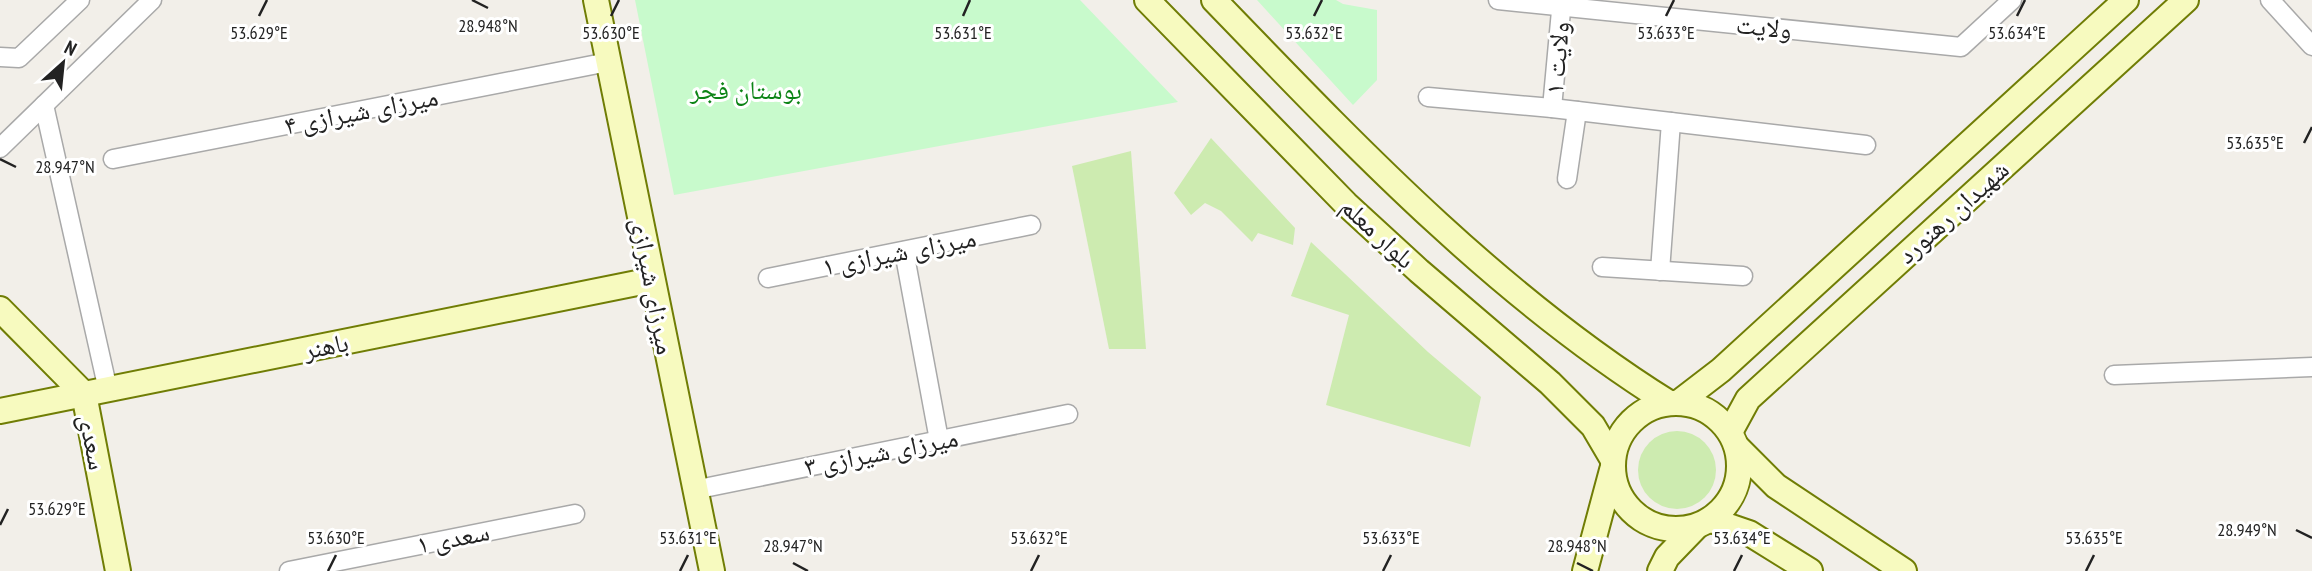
<svg xmlns="http://www.w3.org/2000/svg" width="2312" height="571" viewBox="0 0 2312 571" font-family="'PT Sans Narrow','Noto Naskh Arabic',sans-serif">
  <style>
    .grass { fill: #cdebb0 }
    .park { fill: #c8facc }
    .lines { fill: none; stroke-linecap: round; stroke-linejoin: round }
    .street-casing { stroke: #a9a9a9; stroke-width: 21 }
    .secondary-casing { stroke: #707d05; stroke-width: 28 }
    .street { stroke: #fff; stroke-width: 18 }
    .secondary { stroke: #f7fabf; stroke-width: 24 }
    .ticks { fill: none; stroke: #222; stroke-width: 2.5 }
    .labels { text-anchor: middle; stroke-width: 6; stroke-linejoin: round; paint-order: stroke }
    .street-label { font-size: 26px; fill: #222; stroke: #fff }
    .park-label { font-size: 26px; fill: #0c8416; stroke: #fff }
    .ticks-label { font-size: 18px; text-anchor: middle; fill: #222; stroke: #fff; stroke-width: 6; stroke-linejoin: round; paint-order: stroke }
  </style>
  <rect width="100%" height="100%" fill="#f2efe9"/>
  <!-- grass -->
  <g class="grass">
    <path d="M1211,138l84,90 -2,17 -35,-12 -6,9 -31,-31 -16,-8 -14,12 -17,-22z"/>
    <path d="M1131,151l15,198h-37l-37,-183z"/>
    <path d="M1311,242l117,110 53,45 -11,50 -144,-42 23,-90 -58,-19z"/>
    <circle cx="1677" cy="470" r="39"/>
  </g>
  <!-- park -->
  <g class="park">
    <path d="M635,0h445l98,102 -504,93z"/>
    <path d="M1257,0h79l7,4 34,6v70l-24,25z"/>
  </g>
  <g class="lines">
    <!-- street casing -->
    <g class="street-casing">
      <g id="street">
        <path d="M1498,0l463,47 51,-47"/>
        <path d="M2270,0l42,46"/>
        <path d="M0,57l19,1 61,-58"/>
        <path d="M1428,97l124,11 314,37"/>
        <path d="M44,105l64,285"/>
        <path d="M1552,108l10,-108"/>
        <path d="M0,148l152,-148"/>
        <path d="M113,159l495,-97"/>
        <path d="M1567,179l10,-68"/>
        <path d="M904,251l35,189"/>
        <path d="M1602,267l141,9"/>
        <path d="M1660,271l11,-149"/>
        <path d="M768,278l263,-53"/>
        <path d="M2114,375l198,-8"/>
        <path d="M694,490l374,-76"/>
        <path d="M289,571l286,-57"/>
      </g>
    </g>
    <!-- secondary casing -->
    <g class="secondary-casing">
      <g id="secondary">
        <path d="M596,0l116,571"/>
        <path d="M1147,0l199,204 73,67 131,112 43,43 20,34"/>
        <path d="M1214,0c141,146 282,295 455,403"/>
        <path d="M0,309l84,85 34,177"/>
        <circle cx="1676" cy="466" r="63"/>
        <path d="M1678,403l43,-33 405,-370"/>
        <path d="M0,411l652,-131"/>
        <path d="M1730,432l18,-33 438,-399"/>
        <path d="M1737,447l39,39 128,85"/>
        <path d="M1711,520l38,13 61,38"/>
        <path d="M1585,571l27,-101"/>
        <path d="M1660,571l7,-14 29,-30"/>
      </g>
    </g>
    <!-- street -->
    <use href="#street" class="street"/>
    <!-- secondary -->
    <use href="#secondary" class="secondary"/>
  </g>
  <!-- ticks -->
  <path class="ticks" d="M472,0l16,8M259,16l8,-16M611,16l8,-16M963,16l7,-16M1314,16l8,-16M1666,16l8,-16M2017,16l8,-16M2304,143l8,-16M0,159l16,8M0,525l8,-16M2296,530l16,8M793,563l15,8M1577,563l16,8M328,571l8,-16M680,571l8,-16M1031,571l8,-16M1383,571l8,-16M1734,571l8,-16M2086,571l8,-16"/>
  <g class="labels">
    <!-- street labels -->
    <g class="street-label">
      <text transform="translate(1764 27) rotate(6)" y="9">ولایت</text>
      <text transform="translate(1557 58) rotate(-85)" y="9">ولایت ۱</text>
      <text transform="translate(361 111) rotate(-11)" y="9">میرزای شیرازی ۴</text>
      <text transform="translate(1953 212) rotate(-42)" y="9">شهیدان رهنورد</text>
      <text transform="translate(1378 233) rotate(43)" y="9">بلوار معلم</text>
      <text transform="translate(899 252) rotate(-11)" y="9">میرزای شیرازی ۱</text>
      <text transform="translate(653 286) rotate(79)" y="9">میرزای شیرازی</text>
      <text transform="translate(326 346) rotate(-11)" y="9">باهنر</text>
      <text transform="translate(93 442) rotate(79)" y="9">سعدی</text>
      <text transform="translate(881 452) rotate(-11)" y="9">میرزای شیرازی ۳</text>
      <text transform="translate(453 538) rotate(-11)" y="9">سعدی ۱</text>
    </g>
    <!-- park labels -->
    <g class="park-label">
      <text x="746" y="99">بوستان فجر</text>
    </g>
  </g>
  <g class="ticks-label">
    <text x="488" y="32">28.948°N</text>
    <text x="259" y="39">53.629°E</text>
    <text x="611" y="39">53.630°E</text>
    <text x="963" y="39">53.631°E</text>
    <text x="1314" y="39">53.632°E</text>
    <text x="1666" y="39">53.633°E</text>
    <text x="2017" y="39">53.634°E</text>
    <text x="2255" y="149">53.635°E</text>
    <text x="65" y="173">28.947°N</text>
    <text x="57" y="515">53.629°E</text>
    <text x="2247" y="536">28.949°N</text>
    <text x="336" y="544">53.630°E</text>
    <text x="688" y="544">53.631°E</text>
    <text x="1039" y="544">53.632°E</text>
    <text x="1391" y="544">53.633°E</text>
    <text x="1742" y="544">53.634°E</text>
    <text x="2094" y="544">53.635°E</text>
    <text x="793" y="552">28.947°N</text>
    <text x="1577" y="552">28.948°N</text>
  </g>
  <!-- north arrow -->
  <g transform="translate(63 63) rotate(27)" stroke="#ffffff" stroke-width="5" paint-order="stroke">
  <path d="M0-5L12 26L0 18L-12 26Z" fill="#222222"/>
  <text y="-10" font-size="19" font-weight="bold" text-anchor="middle" fill="#222222">N</text>
  </g>
</svg>
